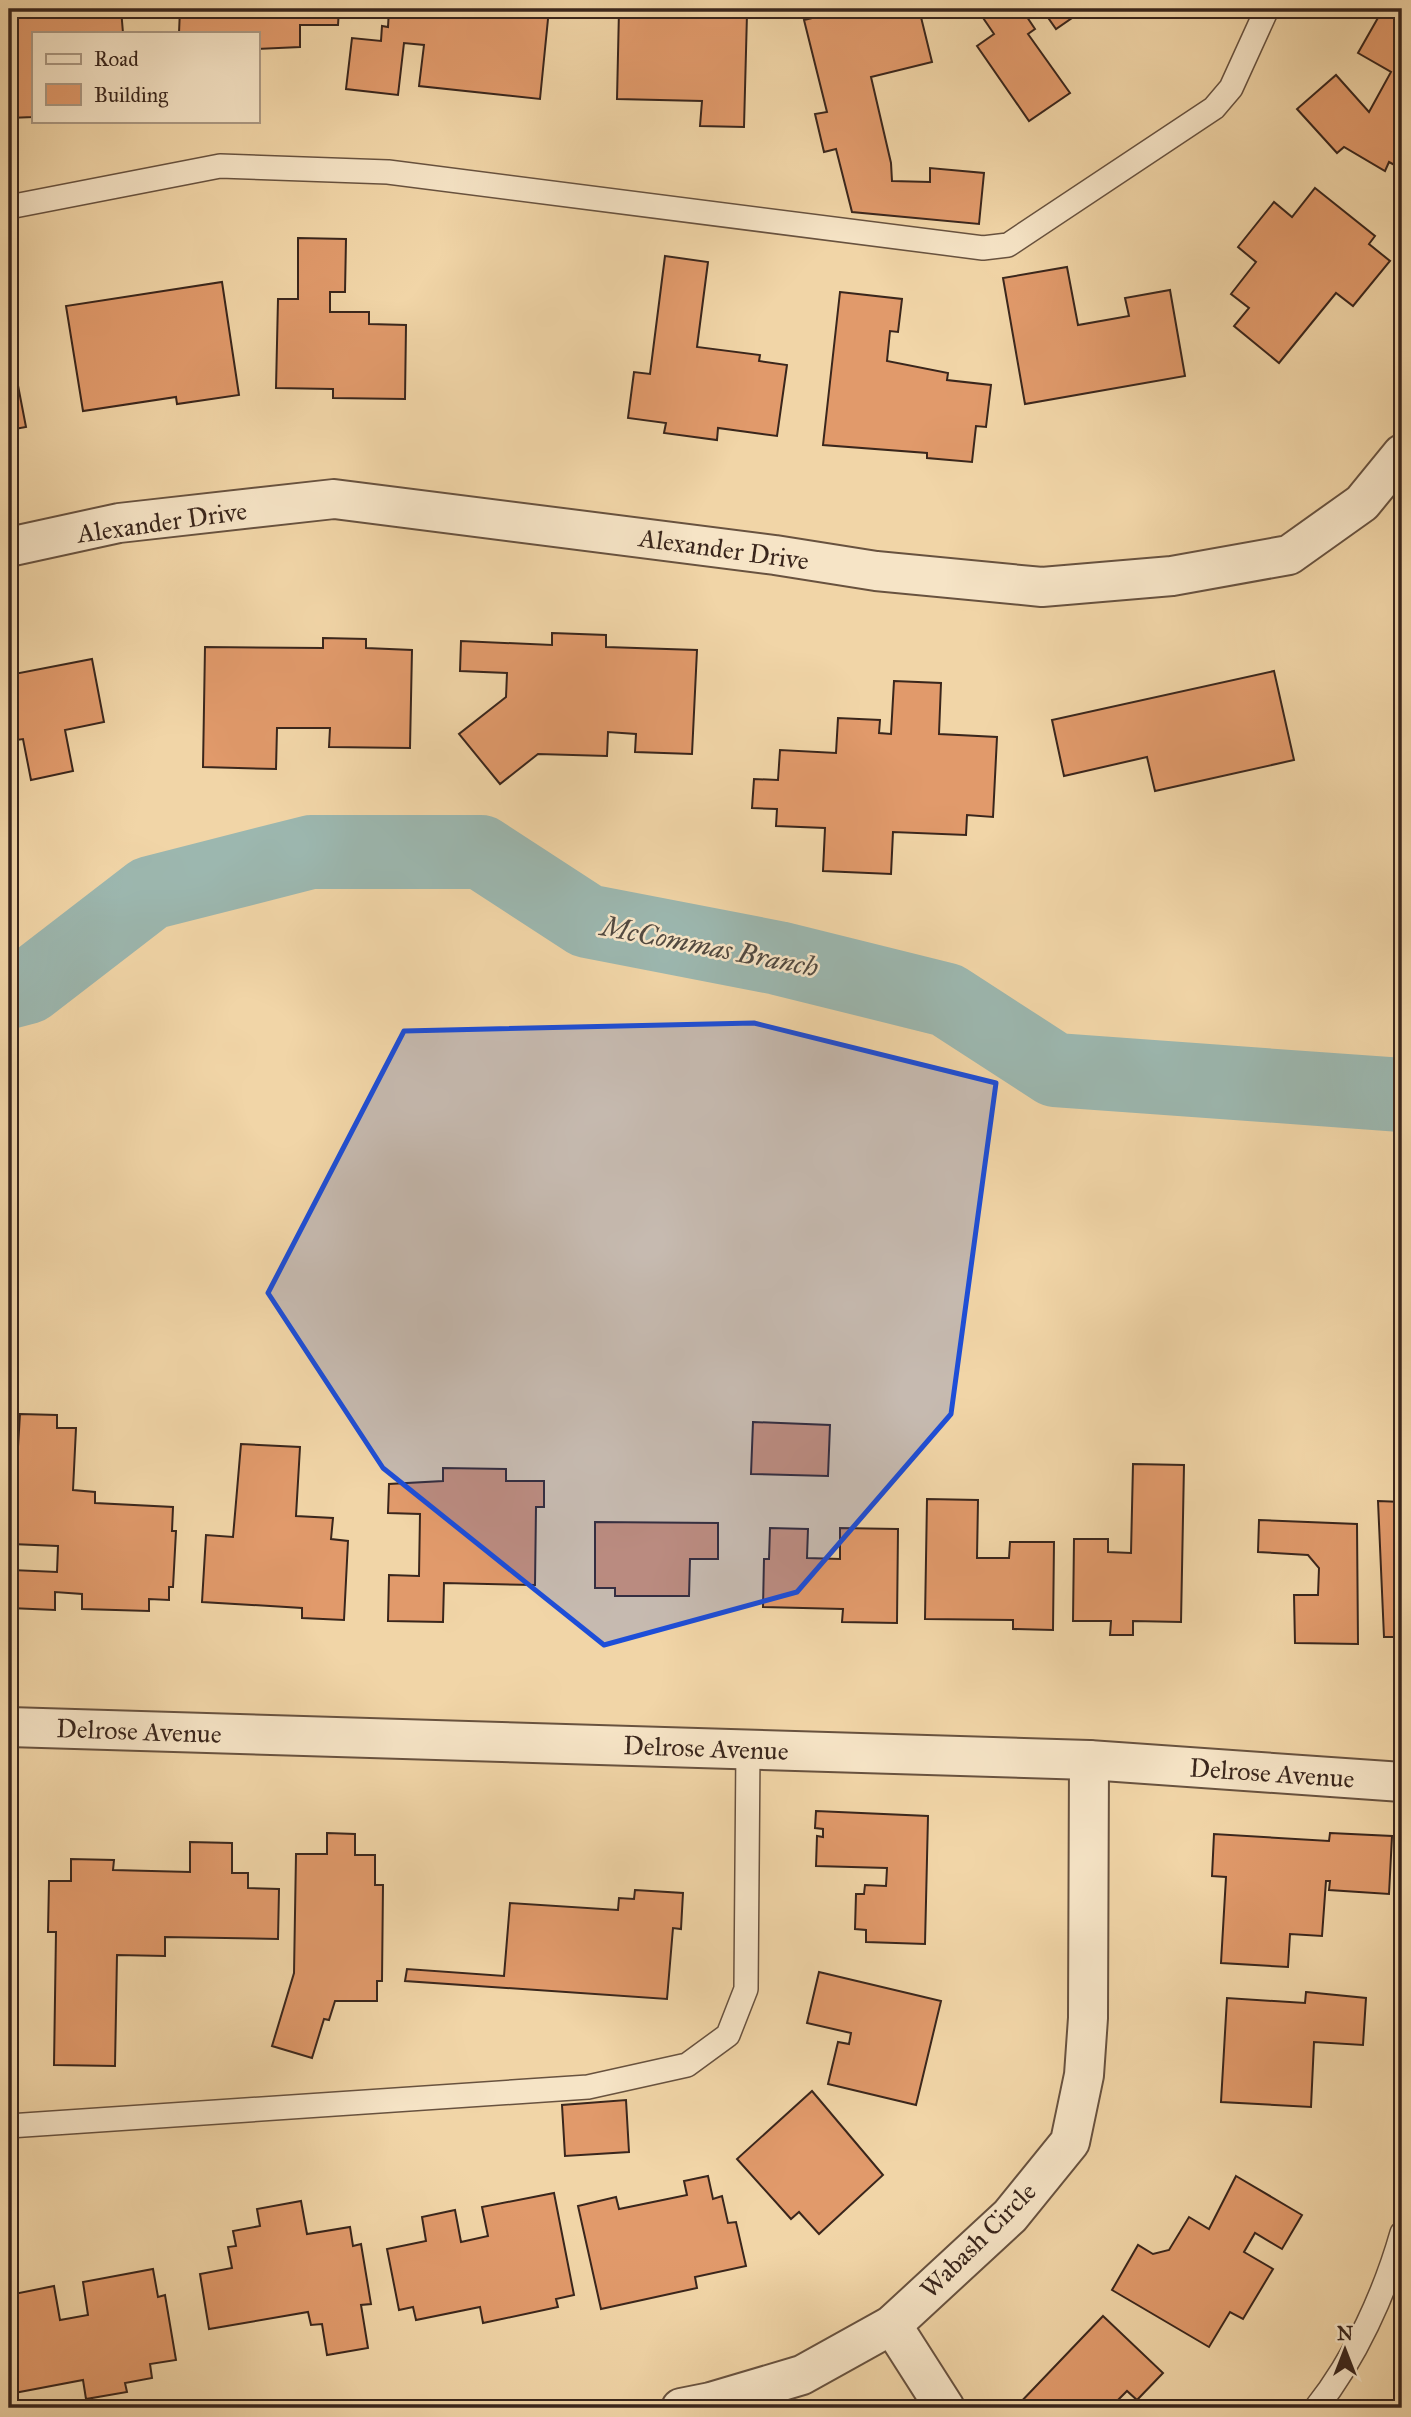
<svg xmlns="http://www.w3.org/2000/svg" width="1411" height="2417" viewBox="0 0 1411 2417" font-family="'IM FELL Great Primer',serif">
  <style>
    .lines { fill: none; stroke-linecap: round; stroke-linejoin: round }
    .river { stroke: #9cb7af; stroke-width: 74 }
    .building { fill: #e19a6b; stroke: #3a261c; stroke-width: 2 }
    .service-casing { stroke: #68523f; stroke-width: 26 }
    .minor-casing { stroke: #68523f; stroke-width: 42 }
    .service { stroke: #f6e4c6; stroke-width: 23 }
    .minor { stroke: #f6e4c6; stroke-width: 38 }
    .marked { fill: #1d4ed8; fill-opacity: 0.2; stroke: #1d4ed8; stroke-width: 5; stroke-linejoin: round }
    .labels { text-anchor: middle; stroke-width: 5; stroke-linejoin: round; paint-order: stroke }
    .street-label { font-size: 26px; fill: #3a261c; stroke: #f6e4c6 }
    .water-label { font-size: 28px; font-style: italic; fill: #524a41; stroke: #f6e4c6 }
  </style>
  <rect width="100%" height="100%" fill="#f1d5a7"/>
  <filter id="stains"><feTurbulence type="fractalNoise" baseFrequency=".00286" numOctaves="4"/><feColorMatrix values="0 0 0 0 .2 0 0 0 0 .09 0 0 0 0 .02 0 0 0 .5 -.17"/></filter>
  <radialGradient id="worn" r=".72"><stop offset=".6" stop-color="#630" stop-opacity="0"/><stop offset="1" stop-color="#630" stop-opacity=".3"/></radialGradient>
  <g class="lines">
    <!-- river -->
    <path class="river" d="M9,992l19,-5 122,-94 161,-41h170l106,69 191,37 169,42 108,70 347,25"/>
  </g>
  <!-- building -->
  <g class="building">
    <path d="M14,9h107l2,24h-90v84l-24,1v-69l8,1z"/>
    <path d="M180,9h159l-1,16h-38v22l-43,2v-16h-78z"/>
    <path d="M389,9h160l-9,90 -121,-13 5,-41 -20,-2 -6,52 -52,-6 6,-51 29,3 1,-15 6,1z"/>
    <path d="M849,9h70l13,53 -61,15 20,86 1,18 38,1v-14l54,5 -5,51 -127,-12 -16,-63 -12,3 -9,-38 12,-2 -23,-92z"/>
    <path d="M977,9h62l-12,8 8,12 -7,5 42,59 -41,28 -52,-75 17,-12z"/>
    <path d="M1042,9h43l-29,20z"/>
    <path d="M1383,9h19v160l-13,-7 -4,9 -41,-24 -7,6 -40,-44 39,-34 33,37 22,-40 -33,-19z"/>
    <path d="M619,10l128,4 -3,113 -44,-1 2,-25 -85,-2z"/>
    <path d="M1315,188l60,48 -6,8 21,17 -37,45 -17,-13 -57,70 -45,-37 15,-18 -18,-14 25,-32 -18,-15 36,-45 18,15z"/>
    <path d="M298,238l48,1 -1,53h-15v20h39v12l37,1 -1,74 -72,-1v-9l-57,-1 2,-89h20z"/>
    <path d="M665,256l43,6 -11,85 63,8 -1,6 28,4 -10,71 -59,-8 -1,12 -53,-7 2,-10 -38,-5 6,-46 16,2z"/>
    <path d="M1067,267l11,58 51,-9 -4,-18 45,-8 15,86 -160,28 -22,-126z"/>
    <path d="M222,282l17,113 -62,9 -1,-7 -93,14 -17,-105z"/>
    <path d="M840,292l62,7 -4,33 -8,-1 -3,30 61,12 -1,7 44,5 -5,42 -10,-1 -4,36 -45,-4v-5l-104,-8z"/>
    <path d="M9,339l17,88 -17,3z"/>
    <path d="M552,633l54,2v12l91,3 -5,104 -57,-2 1,-18 -28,-2 -1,24 -69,-2 -38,30 -41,-50 47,-37 1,-24 -47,-2 1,-30 91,4z"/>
    <path d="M323,638l43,1v9l46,2 -2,98 -81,-1 1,-19h-53l-1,41 -73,-2 2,-120 118,1z"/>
    <path d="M92,659l12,63 -39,8 8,41 -42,9 -8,-41 -14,2v-66z"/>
    <path d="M1274,671l20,89 -139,31 -8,-34 -83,19 -12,-56z"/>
    <path d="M894,681l47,2 -2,51 58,3 -4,80 -26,-2 -1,20 -73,-3 -2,42 -68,-3 2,-43 -49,-2 1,-17 -25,-1 2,-29 24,1 2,-30 56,3 2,-35 42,2 -1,13 12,1z"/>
    <path d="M20,1414l37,1v13h19l-3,62 22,2v11l78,4 -1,24h4l-3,56h-4v13l-20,-1v12l-67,-2v-15l-27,-2v18l-45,-2 2,-38 45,2 1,-26 -46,-2z"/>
    <path d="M753,1422l77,3 -2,51 -77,-2z"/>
    <path d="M241,1444l59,3 -4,69 37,2 -2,21 17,2 -4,79 -42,-2v-10l-100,-6 4,-67 27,2z"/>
    <path d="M1133,1464l51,1 -3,157 -48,-1v14h-23l1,-14h-38l1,-82h34v13l23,1z"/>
    <path d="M443,1468l63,1v12h38v26h-8l-1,78 -91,-2 -1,39 -55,-1 1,-46 30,1 1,-62 -32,-1 1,-29 54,-3z"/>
    <path d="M927,1499l51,1 -1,58h32l1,-16h44l-1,88 -40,-1v-9l-88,-1z"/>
    <path d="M1378,1501l24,1v135h-18z"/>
    <path d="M1259,1520l98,4 1,120 -63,-1 -1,-48h24l1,-27 -11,-13 -50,-3z"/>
    <path d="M595,1522l123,1v36h-28l-1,37h-74v-8h-20z"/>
    <path d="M770,1528l38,1 -1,29 33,1v-31l58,1 -1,94 -55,-1 1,-13 -80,-2 1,-48h5z"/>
    <path d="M816,1811l112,5 -3,128 -59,-2v-12l-11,-1 1,-35h8l1,-9 21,1 1,-18 -71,-2 1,-30 6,1v-8l-8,-1z"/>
    <path d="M327,1833l28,1v21h20v30h8l-1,96h-5v20h-42l-6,19 -5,-1 -12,39 -40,-12 22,-73 2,-119h31z"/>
    <path d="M1330,1833l62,3 -3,58 -60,-4 1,-9h-4l-4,55 -32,-2 -2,33 -67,-4 5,-86 -14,-1 2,-42 115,7z"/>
    <path d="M190,1842l42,1v30h16v15l31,1 -1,50 -113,-2v19l-48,-1 -2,111 -61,-1 2,-133h-8l1,-51h22v-22l43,1 -1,10 77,2z"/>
    <path d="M635,1890l48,3 -2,36 -8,-1 -6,71 -262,-18 2,-12 97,7 6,-73 108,7 1,-12 15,1z"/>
    <path d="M819,1972l122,29 -25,104 -88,-21 10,-42 11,2 2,-11 -44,-10z"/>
    <path d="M1306,1992l60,6 -3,47 -49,-3 -3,65 -90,-5 6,-104 78,5z"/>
    <path d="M812,2091l71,84 -64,59 -20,-22 -8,7 -54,-60z"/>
    <path d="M626,2100l3,52 -64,4 -3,-51z"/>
    <path d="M708,2176l5,23 9,-3 6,27 8,-1 10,44 -51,11 2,11 -96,21 -23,-103 38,-9 3,12 68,-14 -3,-14z"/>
    <path d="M1236,2176l66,39 -20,34 -27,-16 -11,19 29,17 -30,50 -13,-7 -21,35 -97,-57 26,-45 15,9 16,-4 20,-33 20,12z"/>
    <path d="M554,2193l20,102 -18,4 2,8 -75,16 -3,-16 -64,13 -3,-13 -14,3 -12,-61 39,-8 -4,-24 33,-7 6,32 27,-6 -6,-29z"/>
    <path d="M301,2201l6,33 43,-7 3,19 8,-2 10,60 -10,1 7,43 -41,7 -5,-31 -11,1 -3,-13 -99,17 -9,-55 32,-6 -4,-21 8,-1 -3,-15 27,-5 -3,-17z"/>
    <path d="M153,2269l5,28 7,-2 11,65 -26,4 2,14 -27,5 2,9 -41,7 -3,-19 -74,14v-99l45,-9 6,34 28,-5 -5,-33z"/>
    <path d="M1103,2316l60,57 -26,27 -10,-9 -17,17h-95z"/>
  </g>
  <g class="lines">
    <!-- service casing -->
    <g class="service-casing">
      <g id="service">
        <path d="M9,207l211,-41 168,6 595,76 25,-3 206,-137 17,-20 36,-79"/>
        <path d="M9,2126l579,-39 99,-22 41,-30 18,-46 2,-239"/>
        <path d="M1316,2408c39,-49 69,-115 86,-175"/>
      </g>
    </g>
    <!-- minor casing -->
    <g class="minor-casing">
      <g id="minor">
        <path d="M9,547l110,-24 215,-24 441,56 101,16 166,16 130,-11 117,-21 73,-52 40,-49"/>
        <path d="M9,1727l1080,33 313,22"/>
        <path d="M892,2325l53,83"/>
        <path d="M681,2408l30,-6 91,-27 90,-50 118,-109 60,-74 14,-67 4,-57 1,-258"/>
      </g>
    </g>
    <!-- service -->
    <use href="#service" class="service"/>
    <!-- minor -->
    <use href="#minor" class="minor"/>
  </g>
  <!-- marked area -->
  <path class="marked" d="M754,1023l242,60 -45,331 -154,178 -193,53 -221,-177 -115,-175 136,-262z"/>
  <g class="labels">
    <!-- street labels -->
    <g class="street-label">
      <text transform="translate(162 522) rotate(-8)" y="9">Alexander Drive</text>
      <text transform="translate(724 549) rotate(8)" y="9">Alexander Drive</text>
      <text transform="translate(139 1731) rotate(2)" y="9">Delrose Avenue</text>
      <text transform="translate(706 1748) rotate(2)" y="9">Delrose Avenue</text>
      <text transform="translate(1272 1773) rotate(4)" y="9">Delrose Avenue</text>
      <text transform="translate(978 2240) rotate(-45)" y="9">Wabash Circle</text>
    </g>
    <!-- water labels -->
    <g class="water-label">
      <text transform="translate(710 946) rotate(11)" y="10">McCommas Branch</text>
    </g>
  </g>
  <!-- margin -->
  <rect width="1411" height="2417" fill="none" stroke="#f1d5a7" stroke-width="35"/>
  <rect x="10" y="10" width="1390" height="2396" fill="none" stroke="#3a261c" stroke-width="3.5"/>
  <rect x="18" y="18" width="1376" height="2382" fill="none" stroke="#3a261c" stroke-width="2"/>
  <!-- legend -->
  <rect x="32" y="32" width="228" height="91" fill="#f6e4c6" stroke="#ab9882" stroke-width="2"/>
  <rect x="46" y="54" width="35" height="10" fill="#f6e4c6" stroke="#ab9882" stroke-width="2"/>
  <text x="94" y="66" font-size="21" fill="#3a261c">Road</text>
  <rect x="46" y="84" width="35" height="21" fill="#e19a6b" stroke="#ab9882" stroke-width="2"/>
  <text x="94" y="102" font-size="21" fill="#3a261c">Building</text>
  <!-- north arrow -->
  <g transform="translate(1345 2350)" stroke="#f6e4c6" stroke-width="5" paint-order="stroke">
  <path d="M0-5L12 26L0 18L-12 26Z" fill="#3a261c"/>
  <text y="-10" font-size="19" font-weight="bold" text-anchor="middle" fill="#3a261c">N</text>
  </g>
  <rect width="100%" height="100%" filter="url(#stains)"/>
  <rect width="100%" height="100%" fill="url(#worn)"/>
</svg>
